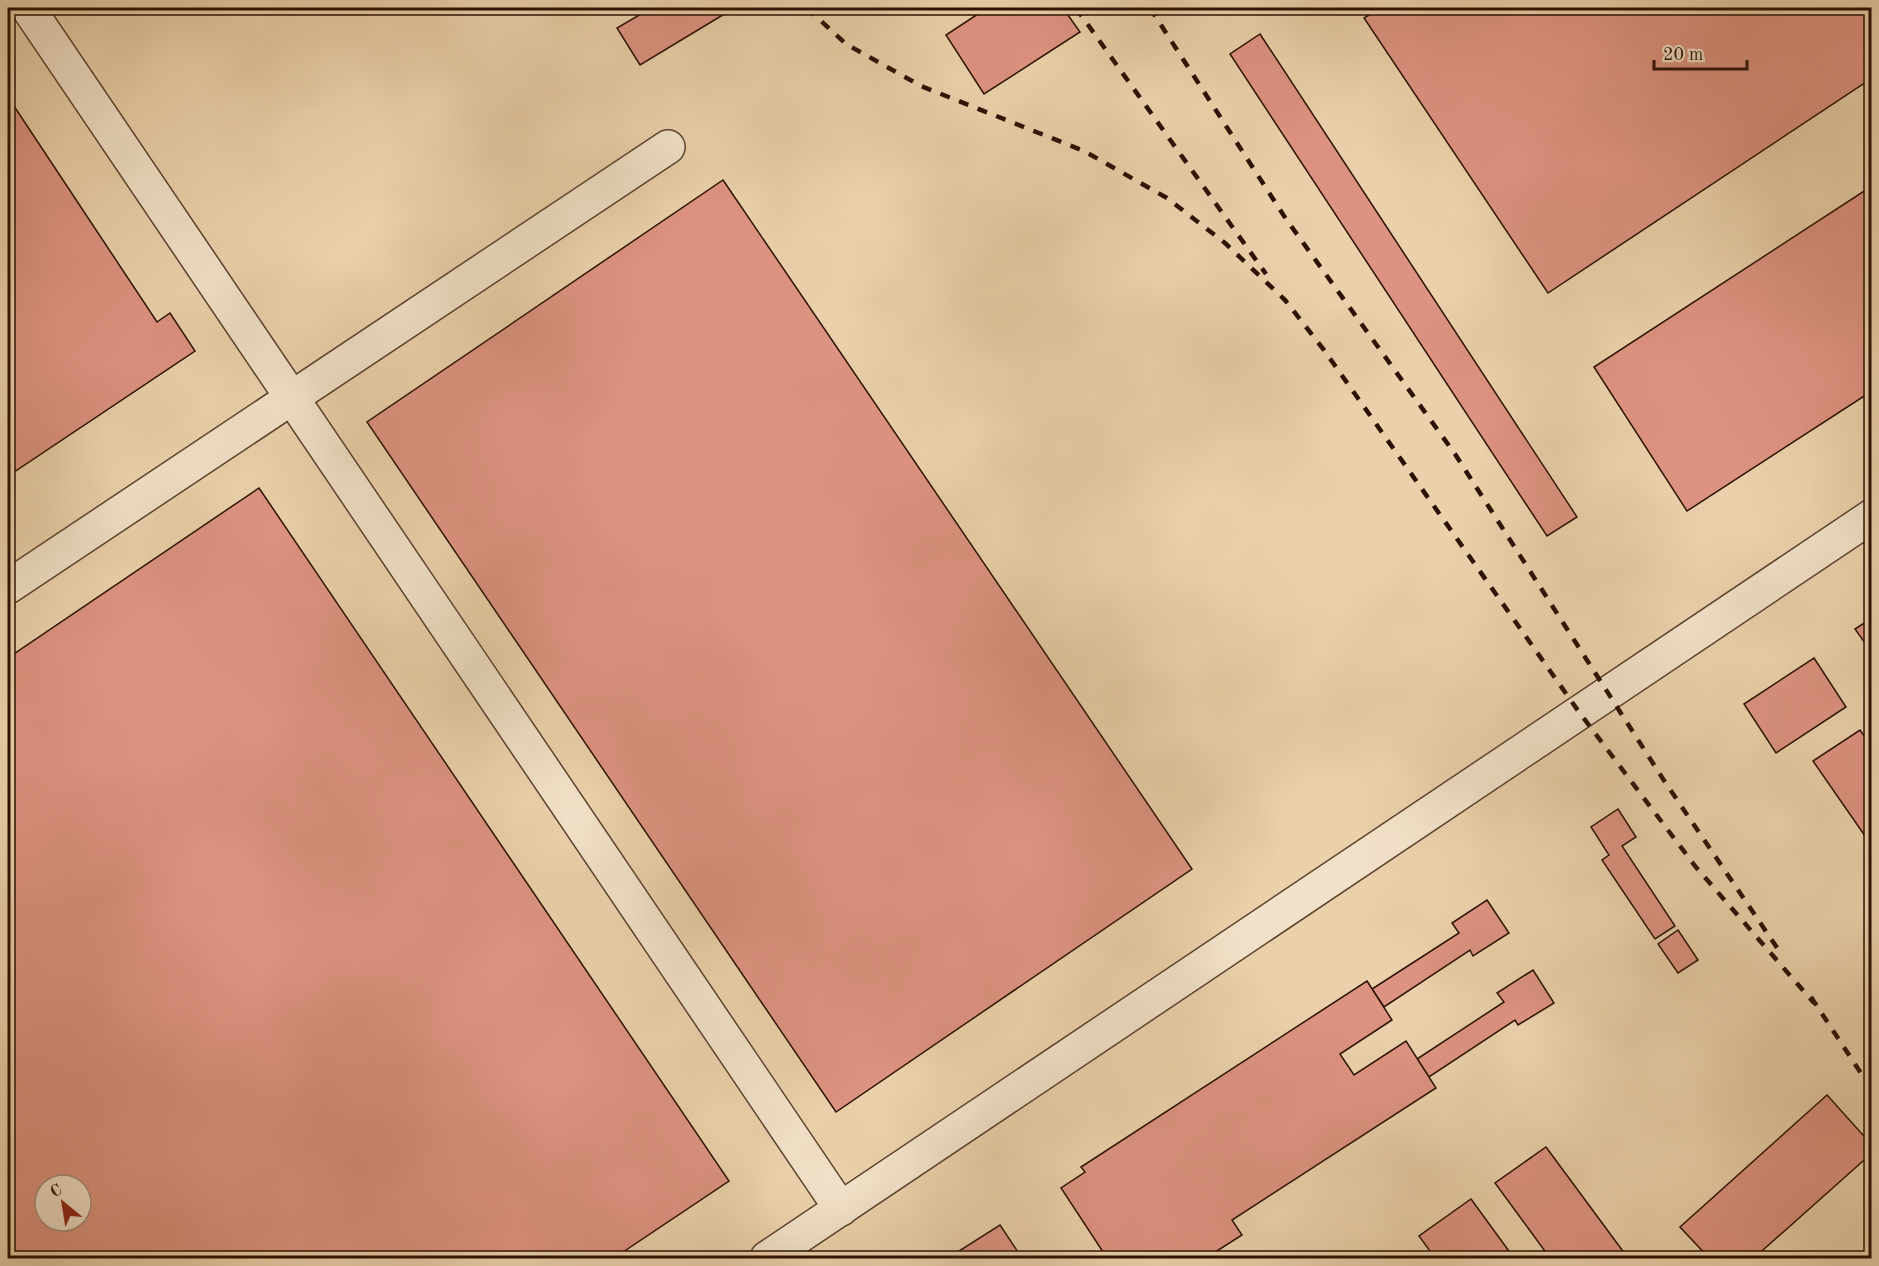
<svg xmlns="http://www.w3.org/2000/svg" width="1879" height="1266" viewBox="0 0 1879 1266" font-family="'Old Standard TT',serif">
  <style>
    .building { fill: #dd9381; stroke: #2b1103; stroke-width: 1.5; fill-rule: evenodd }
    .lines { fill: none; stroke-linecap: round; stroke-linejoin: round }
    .minor-casing { stroke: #5b412d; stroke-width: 36 }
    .minor { stroke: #f1e1c8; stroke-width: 33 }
    .rail { stroke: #2b1103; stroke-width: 4.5; stroke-dasharray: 10 10; stroke-linecap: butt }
  </style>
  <rect width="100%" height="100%" fill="#ead1ab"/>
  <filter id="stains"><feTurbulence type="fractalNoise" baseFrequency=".00333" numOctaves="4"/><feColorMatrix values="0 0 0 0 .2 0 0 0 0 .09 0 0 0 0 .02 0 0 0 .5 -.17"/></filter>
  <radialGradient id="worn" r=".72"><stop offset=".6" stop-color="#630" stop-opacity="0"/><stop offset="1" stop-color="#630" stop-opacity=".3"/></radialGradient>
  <!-- building -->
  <g class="building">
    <path d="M651,8h78l2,2 -91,55 -23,-37z"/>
    <path d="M987,8h76l17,24 -96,62 -38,-59z"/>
    <path d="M1380,8h492v70l-324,215 -184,-275z"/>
    <path d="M1260,34l317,483 -30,19 -317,-482z"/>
    <path d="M8,97l149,225 13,-9 25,38 -187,125z"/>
    <path d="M723,180l469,689 -356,243 -469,-690z"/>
    <path d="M1872,186v205l-185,120 -93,-144z"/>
    <path d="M259,488l470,693 -115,77h-606v-600zM45,1185h36v36h-36z"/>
    <path d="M1872,618v35l-17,-24z"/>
    <path d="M1814,658l32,49 -70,46 -32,-49z"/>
    <path d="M1860,730l12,17v99l-59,-85z"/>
    <path d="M1618,809l18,28 -14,9 53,80 -20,13 -53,-79 7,-5 -18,-28z"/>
    <path d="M1487,900l22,33 -36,23 -3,-6 -86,57 -12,-18 87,-56 -7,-10z"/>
    <path d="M1678,930l20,30 -20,13 -20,-29z"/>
    <path d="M1533,970l21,33 -36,22 -3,-5 -86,57 -12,-18 87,-57 -7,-9z"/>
    <path d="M1367,981l25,39 -52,34 14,21 52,-34 30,47 -204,132 10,15 -36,23h-99l-46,-70 24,-16 -4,-5z"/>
    <path d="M1827,1095l45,50v8l-118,105h-45l-29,-31z"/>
    <path d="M1546,1147l82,111h-78l-55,-75z"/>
    <path d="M1471,1199l43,59h-79l-16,-22z"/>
    <path d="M1000,1225l22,33h-74z"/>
  </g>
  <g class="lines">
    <!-- minor casing -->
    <g class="minor-casing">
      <g id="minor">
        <path d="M28,8l813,1201"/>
        <path d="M8,587l660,-440"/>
        <path d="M767,1258l1105,-742"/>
      </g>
    </g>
    <!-- minor -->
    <use href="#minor" class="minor"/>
    <!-- rail -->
    <g class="rail">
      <path d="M807,8l39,36 75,42 163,65 83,47 58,45 60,57 39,50 255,362 116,154 119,137"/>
      <path d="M1076,8l190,266"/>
      <path d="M1150,8l136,211 169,235 210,328 117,173"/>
      <path d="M1811,997l61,93"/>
    </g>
  </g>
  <!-- margin -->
  <rect width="1879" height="1266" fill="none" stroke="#ead1ab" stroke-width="30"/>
  <rect x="9" y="9" width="1861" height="1248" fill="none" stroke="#2b1103" stroke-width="3"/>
  <rect x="15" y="15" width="1849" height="1236" fill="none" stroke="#2b1103" stroke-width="1.5"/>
  <!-- north arrow -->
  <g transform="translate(63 1203) rotate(330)"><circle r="28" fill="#f1e1c8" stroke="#a28e79" stroke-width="1.5"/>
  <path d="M0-4.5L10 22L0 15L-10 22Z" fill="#8f2418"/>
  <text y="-9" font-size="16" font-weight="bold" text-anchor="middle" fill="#2b1103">С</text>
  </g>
  <!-- scale -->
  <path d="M1654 60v9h93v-9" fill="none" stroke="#2b1103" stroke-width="3"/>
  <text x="1663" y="60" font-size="18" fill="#2b1103" stroke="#f1e1c8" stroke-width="4.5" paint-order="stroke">20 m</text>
  <rect width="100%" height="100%" filter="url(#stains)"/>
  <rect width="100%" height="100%" fill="url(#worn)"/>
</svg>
